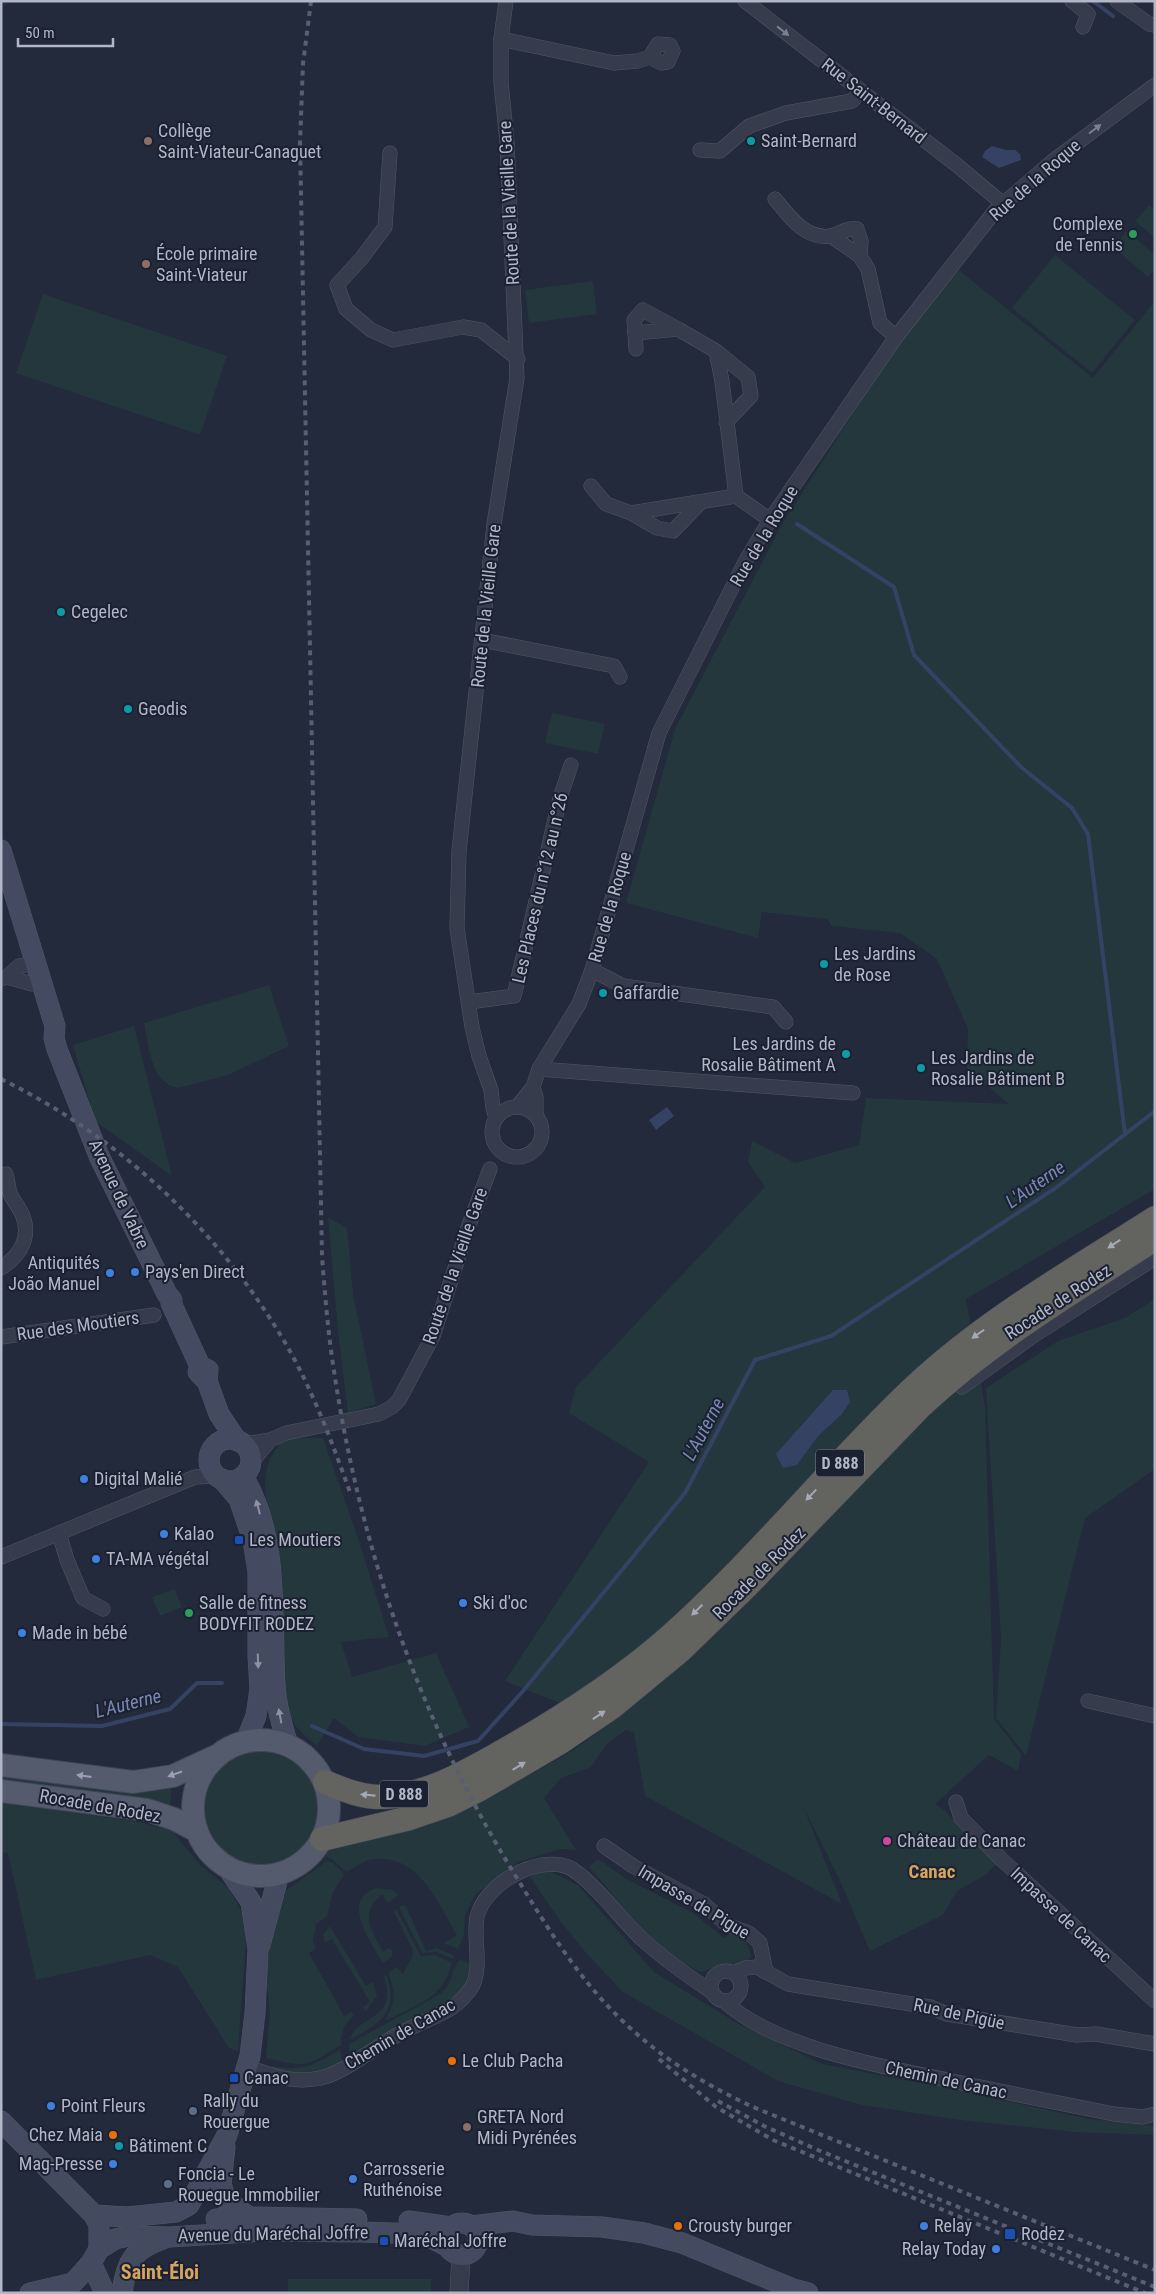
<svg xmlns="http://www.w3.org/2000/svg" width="1156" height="2294" viewBox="0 0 1156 2294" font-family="'Roboto Condensed',sans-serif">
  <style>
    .green { fill: #24373d }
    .water { fill: #364263 }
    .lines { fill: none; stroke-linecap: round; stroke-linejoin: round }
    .stream { stroke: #364263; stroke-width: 4 }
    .minor-casing { stroke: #515767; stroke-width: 15 }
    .tertiary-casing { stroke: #515767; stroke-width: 19 }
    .secondary-casing { stroke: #515767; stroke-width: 21 }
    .primary-casing { stroke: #3f4555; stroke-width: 24 }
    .trunk-casing { stroke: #3e4454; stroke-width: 25 }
    .minor { stroke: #363c4c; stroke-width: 14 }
    .tertiary { stroke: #363c4c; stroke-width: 18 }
    .secondary { stroke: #444a5f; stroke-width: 20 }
    .primary { stroke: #545b6c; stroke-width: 22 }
    .trunk { stroke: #636360; stroke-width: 24 }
    .rail { stroke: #585f73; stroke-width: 4; stroke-dasharray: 5 5; stroke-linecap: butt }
    .oneway { fill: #7a8090 }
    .oneway2 { fill: #a6aab8 }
    .oneway3 { fill: #8c91a3 }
    .oneway4 { fill: #9aa0b1 }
    .education-dot { fill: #8d6e63; stroke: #1b2131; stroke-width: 2 }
    .culture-dot { fill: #0f9aa8; stroke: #1b2131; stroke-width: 2 }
    .leisure-dot { fill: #2e9e5b; stroke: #1b2131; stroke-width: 2 }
    .shop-dot { fill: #3f7fe0; stroke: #1b2131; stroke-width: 2 }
    .transit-dot { fill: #1a4fb4; stroke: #1b2131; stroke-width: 2 }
    .hotel-dot { fill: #d1479c; stroke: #1b2131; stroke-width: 2 }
    .food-dot { fill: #e8710a; stroke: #1b2131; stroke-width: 2 }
    .service-dot { fill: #5c6f8a; stroke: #1b2131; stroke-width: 2 }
    .labels { text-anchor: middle; stroke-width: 4; stroke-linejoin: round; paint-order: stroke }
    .shield { fill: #1b2131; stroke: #858a9b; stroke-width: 1 }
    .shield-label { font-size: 16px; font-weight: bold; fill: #b2b7c8 }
    .street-label { font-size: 18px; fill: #b2b7c8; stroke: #1b2131 }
    .poi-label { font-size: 18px; fill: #b2b7c8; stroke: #1b2131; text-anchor: start }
    .water-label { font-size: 19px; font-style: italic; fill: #7988b0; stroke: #1b2131 }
    .neighbourhood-label { font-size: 19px; font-weight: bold; fill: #d6a45f; stroke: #1b2131 }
    .quarter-label { font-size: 20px; font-weight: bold; fill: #d6a45f; stroke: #1b2131 }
  </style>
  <rect width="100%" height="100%" fill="#222a3c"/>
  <!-- green -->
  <g class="green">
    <path d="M1149,205l6,5v28l-20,-17z"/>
    <path d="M1127,231l28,24v14l-7,8 -35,-30z"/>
    <path d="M1055,255l80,65 -43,53 -80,-65z"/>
    <path d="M956,268l137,110 62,-77v888l-189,110 19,107 9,313 27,35 -3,17 -29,-16 -54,49 9,6 52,54 -9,10 -30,17 -14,24 -73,36 -29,-68 -38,-77 39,98 -197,-108 -11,-63 -8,-3 -19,14 -16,23 -30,11 -17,20 32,52 -15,-1 -43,13 -43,33 -10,20 -1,20 -6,14 -14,-6 13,-8c-19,-32 -38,-81 -83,-76 -9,1 -20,9 -28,13l-15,-14 -10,-2 17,-12c35,-12 69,-24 104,-36 60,-21 119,-42 166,-85l-103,-42 144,-219 -80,-49 7,-26 189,-200 -17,-25 4,-21 43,22 64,-18 7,-47 143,6 -42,-35 1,-40 -31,-70 -37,-26 -68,-7 -5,-7 -65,-7 -4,26 -132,-35 49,-174 106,-203 109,-170z"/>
    <path d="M593,281l4,33 -68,9 -4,-33z"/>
    <path d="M43,294l184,62 -27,79 -184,-62z"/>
    <path d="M552,713l53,11 -7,30 -53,-11z"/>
    <path d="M269,985l20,61 -61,29 -50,13c-28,-5 -29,-43 -34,-65z"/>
    <path d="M134,1026l38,150 -77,-55 -22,-76z"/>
    <path d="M328,1217l19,11 6,66 23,110 -28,9 -10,-82z"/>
    <path d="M1155,1299v170l-70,49 -59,238 -30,-38 5,-79 -15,-251 72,-47 67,-23z"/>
    <path d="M323,1438l37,106 29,93 -48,5 11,35 84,-24 33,74 -44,19 -67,-9 -24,-19 -17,28c-13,-11 -23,-19 -30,-34l-17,-195c-6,-25 -9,-46 6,-68 2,-2 2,-5 4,-6 6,-6 34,-5 43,-5z"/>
    <path d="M175,1589l7,18 -22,9 -8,-19z"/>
    <circle cx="261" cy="1807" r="59"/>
    <path d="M1,1772l171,10 -2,26 -169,-26z"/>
    <path d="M1,1803l139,19 32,9 29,35 28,22 15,29 2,22 -8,112 -9,-3 -51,-81 -28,-12 -114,25 -28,-127 -7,-1z"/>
    <path d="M598,1859l27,19 68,35 31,25 7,-5c13,6 19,10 20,24l-10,10 -18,-3 -22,8c-47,-20 -79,-68 -112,-105z"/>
    <path d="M327,1861l6,2 11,11 -12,20 -5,22 -11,8 -3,17 3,8 -7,4 35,63 8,-4 2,4c-9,7 -14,17 -13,29 -36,22 -34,23 -75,13 1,-16 8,-63 -2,-74l6,-44 14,-48z"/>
    <path d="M546,1869l32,16 76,87 83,51 85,41 125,24 142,31 66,7v9l-80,-3 -115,-12 -98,-15 -84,-24 -155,-89 -36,-38 -26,-32 -31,-45z"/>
    <path d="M376,1888l17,2 6,5 -11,8 -6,-9c-23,21 -11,35 1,58l5,-4 5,2 -2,8 -8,5c-11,-20 -44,-63 -7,-75z"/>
    <path d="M405,1905l21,46 10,-3 19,8 -2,3 -17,-7 -14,1 -23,-46z"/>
    <path d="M396,1909l25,47 14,-1 17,8c-10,37 -36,42 -67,58 10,-20 12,-26 3,-48l8,-6 7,7 10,-19 -1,-7 -18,-36z"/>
    <path d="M330,1926l36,60 7,-4 4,14 -11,15 -3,-4 7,-5 -38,-63 -7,4 -2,-8z"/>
    <path d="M461,1960l8,3c3,15 -8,28 -18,38l-101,55 -1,-12 93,-51 6,-8 10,-24z"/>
    <path d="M386,1975c15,37 -8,50 -37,65 12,-28 49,-19 35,-63z"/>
    <path d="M340,2050l2,9 -3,5c-25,12 -37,10 -64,5l-3,-3c32,6 41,-1 68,-16z"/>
    <rect x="288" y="2279" width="143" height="14"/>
  </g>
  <!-- water -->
  <g class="water">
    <path d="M992,146l14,4h9l5,4 1,6 -22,8 -17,-11 3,-6z"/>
    <path d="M667,1107l7,9 -18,14 -7,-10z"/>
    <path d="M833,1390h14l3,12 -9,13 -23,21 -21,29 -14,3 -7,-14z"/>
  </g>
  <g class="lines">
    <!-- stream -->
    <g class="stream">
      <path d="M1093,1l20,15"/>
      <path d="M797,524l97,63 20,68 107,112 51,41 16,26 37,300"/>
      <path d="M1,1724l101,2 68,-17 27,-26h25"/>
      <path d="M312,1726l52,23 60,7 54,-15 45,-50 162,-198 70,-133 76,-24 226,-149 98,-76"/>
    </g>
    <!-- minor casing -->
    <g class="minor-casing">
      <g id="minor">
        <path d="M745,1l213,165 44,37"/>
        <path d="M1072,1l16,13 -5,13"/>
        <path d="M1117,1l32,23 6,1"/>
        <path d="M501,39l113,24 24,-2 12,-4 11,6 7,-1 5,-11 -3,-6 -12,-1 -8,13"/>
        <path d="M700,150l20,1 29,-25 37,-13 66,-12 9,-10"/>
        <path d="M390,153l-5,74 -24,32 -24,26 9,24 25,21 22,10 70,-13 18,3 37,29"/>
        <path d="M775,199c14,17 30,41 56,37 10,-2 15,-9 26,-7l4,12 -1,15 8,13 12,54 16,14"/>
        <path d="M831,236l29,20"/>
        <path d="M678,329l-35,-19 -9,10 1,13 43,-4 38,22 6,30 14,115 34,24"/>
        <path d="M635,333l1,16"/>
        <path d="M716,351l32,26 3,19 -25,26"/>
        <path d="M591,486l15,18 25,9 105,-17"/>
        <path d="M631,513l26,15 16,3 27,-28"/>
        <path d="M482,640l132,26 6,11"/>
        <path d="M592,970l31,16 150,21 13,15"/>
        <path d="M7,977l25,7 10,-2"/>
        <path d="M1,979l6,-2 12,-11 18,-3"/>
        <path d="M469,1002l45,-6 46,-198 11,-33"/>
        <path d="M539,1069l314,24"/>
        <path d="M533,1087l6,-18 40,-65 13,-34 67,-237 86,-171 25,-42 126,-183 99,-126 59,-51 101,-75"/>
        <path d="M517,1107l16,-20 3,10v19"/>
        <circle cx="517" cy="1132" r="25"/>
        <path d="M496,1118l-3,-10 -2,-18 -12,-34 -7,-29 -15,-99 2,-77 35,-327 23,-146 -10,-236 -6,-59v-44l5,-38"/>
        <path d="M1,1268c19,-12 31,-31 21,-54 -3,-7 -9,-13 -12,-21 -2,-6 -2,-13 -4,-19"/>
        <path d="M1,1337l153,-22"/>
        <path d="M962,1387l71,-51 122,-78"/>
        <path d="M246,1447l5,-4 19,-3 16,-7 93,-19 13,-7 7,-7 34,-64 36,-111 21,-56"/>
        <path d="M251,1463l19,-23"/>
        <path d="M59,1533l8,27 16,38 20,11"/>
        <path d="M1,1557l194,-80 21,-1"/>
        <path d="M1088,1701l67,15"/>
        <path d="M956,1802l5,16 39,40 155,143"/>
        <path d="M604,1846l29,20 71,38 23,21 22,8 11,10 6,29"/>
        <circle cx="726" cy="1986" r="15"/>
        <path d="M734,1973l11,-5 12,-1 31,17 142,23 17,7 130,21 19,-1 59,10"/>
        <path d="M724,2001c51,47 157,65 223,79 56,12 112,23 167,34l29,3 12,-3"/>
        <path d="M247,2067c25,8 46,17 73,11 23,-4 56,-32 79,-44 17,-10 37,-16 54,-27 7,-5 16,-15 20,-22 9,-21 0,-46 4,-68 8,-33 59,-62 91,-50 21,9 56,56 75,73 22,20 45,36 69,52"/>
      </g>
    </g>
    <!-- tertiary casing -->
    <g class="tertiary-casing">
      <path id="tertiary" d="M459,2293l2,-37"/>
    </g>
    <!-- secondary casing -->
    <g class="secondary-casing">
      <g id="secondary">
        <path d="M1,850l54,176 -1,12 3,11 42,107 68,138 5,6 -1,3 29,63 8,4 -1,11"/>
        <path d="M198,1372l9,9 12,33 18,27"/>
        <circle cx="230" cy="1460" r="21"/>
        <path d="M243,1476c37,62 28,140 32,209 1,20 7,40 13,60"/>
        <path d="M222,1479l17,20 14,41 5,31v85l2,33 -4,27 -10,25"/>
        <path d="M260,1945l19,-71"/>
        <path d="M1,2121l93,94 5,10v24"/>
        <path d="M225,2147l-4,37 5,16 23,17"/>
        <path d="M94,2215l33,2 49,-5 13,-7 38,-70 23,-79 5,-43 3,-64 -7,-47 -24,-35"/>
        <path d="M216,2219l33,-2 108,2"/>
        <path d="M409,2221l42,6"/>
        <circle cx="462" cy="2239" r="16"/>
        <path d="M471,2226l42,-5 19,4 70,2 42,6 38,10 111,46 15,4"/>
        <path d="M91,2263l14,30"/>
        <path d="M30,2293l43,-10 18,-20 8,-14 16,-10 14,-3 41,1 95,-6 97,1 61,2 24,12"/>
        <path d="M122,2293c4,-31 11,-44 41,-54"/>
      </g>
    </g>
    <!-- primary casing -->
    <g class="primary-casing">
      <g id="primary">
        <circle cx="261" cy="1808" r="68"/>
        <path d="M1,1765l132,17 40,-6 41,-19"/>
        <path d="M1,1791l146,19 27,9 23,12"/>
      </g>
    </g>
    <!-- trunk casing -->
    <g class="trunk-casing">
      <g id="trunk">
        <path d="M325,1782c19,8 38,16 60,15 43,-2 84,-27 120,-47 58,-33 113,-68 163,-112 87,-77 160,-169 244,-249 72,-68 160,-118 243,-171"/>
        <path d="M322,1839l88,-21 38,-13 32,-16 79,-46 53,-36 69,-57 64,-62 176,-182c71,-66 153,-115 234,-167"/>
      </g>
    </g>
    <!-- minor -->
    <use href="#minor" class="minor"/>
    <!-- tertiary -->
    <use href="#tertiary" class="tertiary"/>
    <!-- secondary -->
    <use href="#secondary" class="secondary"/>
    <!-- primary -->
    <use href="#primary" class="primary"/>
    <!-- trunk -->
    <use href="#trunk" class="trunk"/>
    <!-- rail -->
    <g class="rail">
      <path d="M311,1l-8,63 -3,79 22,1113c3,39 6,77 12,115 27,181 88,356 186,512 31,51 64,103 108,143 36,34 80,60 125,81l402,163"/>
      <path d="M1,1079c119,58 220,153 286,267 27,47 46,99 64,149"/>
      <path d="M659,2059l57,48 57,33 372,153"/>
      <path d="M718,2101l46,25 54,24 337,137"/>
    </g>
  </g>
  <!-- one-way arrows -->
  <defs><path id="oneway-solid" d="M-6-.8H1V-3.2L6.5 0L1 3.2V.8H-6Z" transform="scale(1.25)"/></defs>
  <g class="oneway">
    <use href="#oneway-solid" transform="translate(783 31) rotate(38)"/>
    <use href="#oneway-solid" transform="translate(1095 129) rotate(-37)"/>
  </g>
  <g class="oneway2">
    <use href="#oneway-solid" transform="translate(1114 1244) rotate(147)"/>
    <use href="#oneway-solid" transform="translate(978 1334) rotate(145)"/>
    <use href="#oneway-solid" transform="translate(811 1495) rotate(134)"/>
    <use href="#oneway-solid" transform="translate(697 1610) rotate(136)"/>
    <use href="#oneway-solid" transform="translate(599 1715) rotate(-34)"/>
    <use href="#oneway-solid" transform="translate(519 1766) rotate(-31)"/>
    <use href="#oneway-solid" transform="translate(368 1795) rotate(-174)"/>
  </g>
  <g class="oneway3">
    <use href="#oneway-solid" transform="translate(258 1507) rotate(-105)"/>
    <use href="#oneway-solid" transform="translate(258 1661) rotate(88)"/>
    <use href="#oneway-solid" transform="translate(280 1716) rotate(-101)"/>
  </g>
  <g class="oneway4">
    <use href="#oneway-solid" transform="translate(175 1774) rotate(161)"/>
    <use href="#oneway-solid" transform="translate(84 1776) rotate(-172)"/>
  </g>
  <!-- markers -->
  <g class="education-dot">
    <circle cx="148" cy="141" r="5"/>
    <circle cx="146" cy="264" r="5"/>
    <circle cx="467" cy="2127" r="5"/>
  </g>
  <g class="culture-dot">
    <circle cx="751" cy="141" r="5"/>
    <circle cx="61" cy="612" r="5"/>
    <circle cx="128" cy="709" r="5"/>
    <circle cx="824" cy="964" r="5"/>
    <circle cx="603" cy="993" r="5"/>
    <circle cx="846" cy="1054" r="5"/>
    <circle cx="921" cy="1068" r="5"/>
    <circle cx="119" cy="2146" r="5"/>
  </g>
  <g class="leisure-dot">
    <circle cx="1133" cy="234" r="5"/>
    <circle cx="189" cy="1613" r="5"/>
  </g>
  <g class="shop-dot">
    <circle cx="135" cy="1272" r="5"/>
    <circle cx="110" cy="1273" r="5"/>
    <circle cx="84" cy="1479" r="5"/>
    <circle cx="164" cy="1534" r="5"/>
    <circle cx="96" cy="1559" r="5"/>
    <circle cx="463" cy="1603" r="5"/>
    <circle cx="22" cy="1633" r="5"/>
    <circle cx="51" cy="2106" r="5"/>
    <circle cx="113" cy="2164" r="5"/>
    <circle cx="353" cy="2179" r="5"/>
    <circle cx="924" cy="2226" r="5"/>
    <circle cx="996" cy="2249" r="5"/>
  </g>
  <g class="transit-dot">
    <rect x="234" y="1535" width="10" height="10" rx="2.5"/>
    <rect x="229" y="2073" width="10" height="10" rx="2.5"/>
    <rect x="1004" y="2228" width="12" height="12" rx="2.5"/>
    <rect x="379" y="2236" width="10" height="10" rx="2.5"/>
  </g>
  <circle class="hotel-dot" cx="887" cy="1841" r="5"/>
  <g class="food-dot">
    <circle cx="452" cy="2061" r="5"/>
    <circle cx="113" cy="2135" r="5"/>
    <circle cx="678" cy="2226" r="5"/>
  </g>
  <g class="service-dot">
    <circle cx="193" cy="2111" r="5"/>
    <circle cx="168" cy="2184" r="5"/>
  </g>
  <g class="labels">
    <!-- shield labels -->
    <g class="shield">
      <rect x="816" y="1449.5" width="48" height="27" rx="4"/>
      <rect x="380" y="1780.5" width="48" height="27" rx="4"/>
    </g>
    <g class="shield-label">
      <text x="840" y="1469">D 888</text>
      <text x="404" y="1800">D 888</text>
    </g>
    <!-- street labels -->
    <g class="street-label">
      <text transform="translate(874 101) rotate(38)" y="6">Rue Saint-Bernard</text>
      <text transform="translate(1035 180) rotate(-41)" y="6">Rue de la Roque</text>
      <text transform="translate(509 203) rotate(-93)" y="6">Route de la Vieille Gare</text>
      <text transform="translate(764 536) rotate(-59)" y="6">Rue de la Roque</text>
      <text transform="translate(486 606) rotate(-84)" y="6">Route de la Vieille Gare</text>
      <text transform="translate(540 888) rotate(-77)" y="6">Les Places du n°12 au n°26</text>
      <text transform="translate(610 907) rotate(-74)" y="6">Rue de la Roque</text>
      <text transform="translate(119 1194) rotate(65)" y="6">Avenue de Vabre</text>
      <text transform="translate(455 1266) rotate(-71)" y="6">Route de la Vieille Gare</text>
      <text transform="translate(1058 1302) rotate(-33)" y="6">Rocade de Rodez</text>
      <text transform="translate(78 1326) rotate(-8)" y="6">Rue des Moutiers</text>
      <text transform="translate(759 1573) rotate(-45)" y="6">Rocade de Rodez</text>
      <text transform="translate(100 1806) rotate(10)" y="6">Rocade de Rodez</text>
      <text transform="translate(694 1902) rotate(31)" y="6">Impasse de Pigue</text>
      <text transform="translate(1061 1915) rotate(43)" y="6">Impasse de Canac</text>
      <text transform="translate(959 2014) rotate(12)" y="6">Rue de Pigüe</text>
      <text transform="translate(400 2034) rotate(-30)" y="6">Chemin de Canac</text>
      <text transform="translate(946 2080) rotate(12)" y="6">Chemin de Canac</text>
      <text transform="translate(273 2234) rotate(-1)" y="6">Avenue du Maréchal Joffre</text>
    </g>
    <!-- poi labels -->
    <g class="poi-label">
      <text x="158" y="137">Collège<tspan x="158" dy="21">Saint-Viateur-Canaguet</tspan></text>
      <text x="761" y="147">Saint-Bernard</text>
      <text x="1123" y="230" text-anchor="end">Complexe<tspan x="1123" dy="21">de Tennis</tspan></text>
      <text x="156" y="260">École primaire<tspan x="156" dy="21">Saint-Viateur</tspan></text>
      <text x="71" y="618">Cegelec</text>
      <text x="138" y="715">Geodis</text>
      <text x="834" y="960">Les Jardins<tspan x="834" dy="21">de Rose</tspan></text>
      <text x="613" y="999">Gaffardie</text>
      <text x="836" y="1050" text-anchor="end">Les Jardins de<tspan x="836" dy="21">Rosalie Bâtiment A</tspan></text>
      <text x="931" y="1064">Les Jardins de<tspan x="931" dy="21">Rosalie Bâtiment B</tspan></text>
      <text x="100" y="1269" text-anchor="end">Antiquités<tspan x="100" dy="21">João Manuel</tspan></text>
      <text x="145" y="1278">Pays'en Direct</text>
      <text x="94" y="1485">Digital Malié</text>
      <text x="174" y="1540">Kalao</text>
      <text x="249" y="1546">Les Moutiers</text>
      <text x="106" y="1565">TA-MA végétal</text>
      <text x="199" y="1609">Salle de fitness<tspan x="199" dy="21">BODYFIT RODEZ</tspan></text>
      <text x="473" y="1609">Ski d'oc</text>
      <text x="32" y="1639">Made in bébé</text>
      <text x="897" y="1847">Château de Canac</text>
      <text x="462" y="2067">Le Club Pacha</text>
      <text x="244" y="2084">Canac</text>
      <text x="203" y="2107">Rally du<tspan x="203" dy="21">Rouergue</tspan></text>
      <text x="61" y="2112">Point Fleurs</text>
      <text x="477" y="2123">GRETA Nord<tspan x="477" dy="21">Midi Pyrénées</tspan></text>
      <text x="103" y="2141" text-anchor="end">Chez Maia</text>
      <text x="129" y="2152">Bâtiment C</text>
      <text x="103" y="2170" text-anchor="end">Mag-Presse</text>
      <text x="363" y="2175">Carrosserie<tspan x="363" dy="21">Ruthénoise</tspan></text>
      <text x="178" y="2180">Foncia - Le<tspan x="178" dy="21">Rouegue Immobilier</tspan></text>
      <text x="688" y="2232">Crousty burger</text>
      <text x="934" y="2232">Relay</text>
      <text x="1021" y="2240">Rodez</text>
      <text x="394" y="2247">Maréchal Joffre</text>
      <text x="986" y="2255" text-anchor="end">Relay Today</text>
    </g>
    <!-- water labels -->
    <g class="water-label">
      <text transform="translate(1035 1184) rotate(-35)" y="7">L'Auterne</text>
      <text transform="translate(703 1429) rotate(-62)" y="7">L'Auterne</text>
      <text transform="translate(128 1703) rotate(-14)" y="7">L'Auterne</text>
    </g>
    <!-- neighbourhood labels -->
    <g class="neighbourhood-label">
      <text x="932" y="1878">Canac</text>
    </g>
    <!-- quarter labels -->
    <g class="quarter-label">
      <text x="160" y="2279">Saint-Éloi</text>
    </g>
  </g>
  <!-- border -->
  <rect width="1156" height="2294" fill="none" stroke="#b2b7c8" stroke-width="5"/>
  <!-- scale -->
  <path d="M18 38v8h95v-8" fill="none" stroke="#b2b7c8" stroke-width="2.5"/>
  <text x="25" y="38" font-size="15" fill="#b2b7c8" stroke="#1b2131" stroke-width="4" paint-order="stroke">50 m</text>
</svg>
